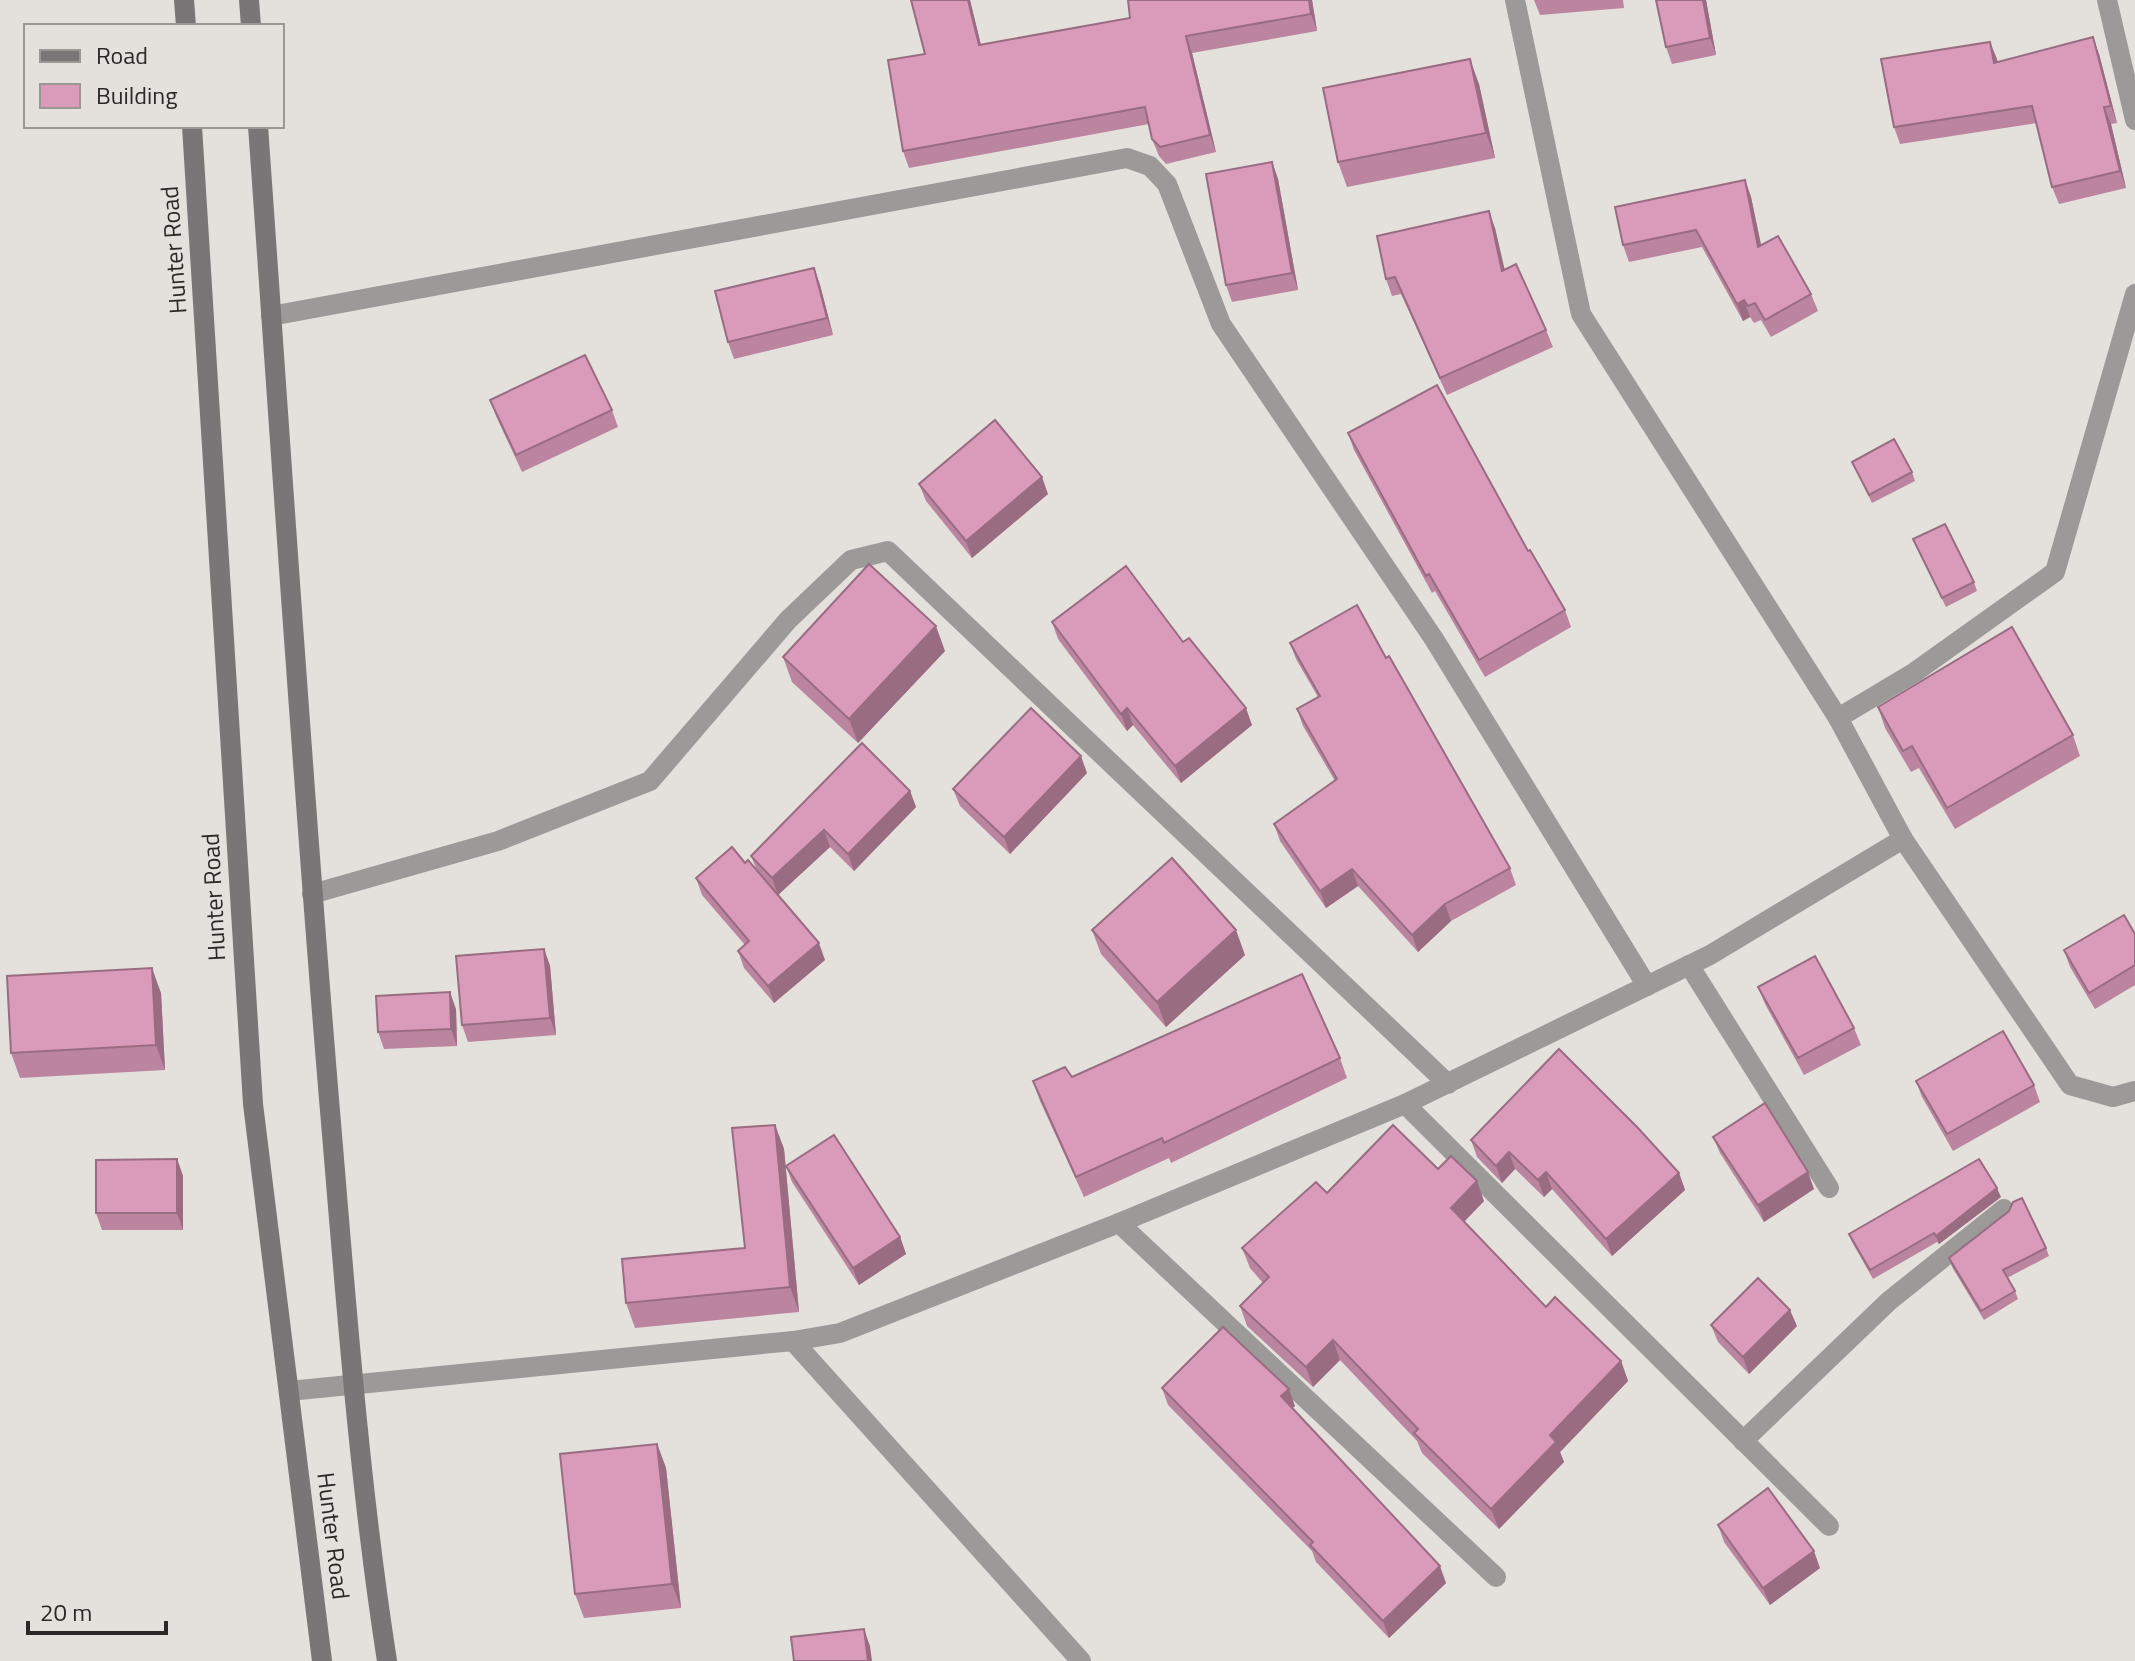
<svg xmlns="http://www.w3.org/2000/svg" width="2135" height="1661" viewBox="0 0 2135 1661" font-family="'Titillium Web',sans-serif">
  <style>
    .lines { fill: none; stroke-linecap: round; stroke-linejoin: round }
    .street { stroke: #9c9999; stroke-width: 20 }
    .secondary { stroke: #7a7677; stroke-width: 20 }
    .wall { fill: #bb85a0 }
    .shaded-wall { fill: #996c82 }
    .building { fill: #da9bba; stroke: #996c82; stroke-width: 2 }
    .labels { text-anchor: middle; stroke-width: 8; stroke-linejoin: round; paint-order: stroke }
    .street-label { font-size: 24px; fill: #2b2928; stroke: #e4e0dc }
  </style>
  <rect width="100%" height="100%" fill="#e4e0dc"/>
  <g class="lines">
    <!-- street -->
    <g class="street">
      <path d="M1515,0l66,314 257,404 65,121"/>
      <path d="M2107,0l28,120"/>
      <path d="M271,316l856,-158 23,8 17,18 54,140 213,315 213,347"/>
      <path d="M1838,718l77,-46 140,-100 80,-278"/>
      <path d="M312,894l186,-53 152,-60 138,-161 63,-60 37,-9 560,533"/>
      <path d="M1689,965l140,223"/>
      <path d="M1405,1104l424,422"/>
      <path d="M1119,1223l377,354"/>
      <path d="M793,1341l288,320"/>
      <path d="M289,1391l504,-50 47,-8 279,-110 286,-119 305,-149 193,-116 167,246 43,12 22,-6"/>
      <path d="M1743,1441l146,-140 115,-92"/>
    </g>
    <!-- secondary -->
    <g class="secondary">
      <path d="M184,0l2,26"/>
      <path d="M249,0l2,26"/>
      <path d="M192,126l61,978 69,557"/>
      <path d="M258,126c23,324 44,649 71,973 16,188 29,376 58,562"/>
    </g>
  </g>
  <!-- wall -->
  <g class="wall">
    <path d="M911,0h59l11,45 331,-45 5,31 -125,22 24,99 -50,12 -7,-8 -7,-17 -3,-15 -240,44 -6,-17 22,-97z"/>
    <path d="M1534,0h89l1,8 -84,7z"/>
    <path d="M1706,0l10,55 -44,9 -6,-17z"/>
    <path d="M2099,54l18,69 -6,1 15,64 -67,16 -7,-17 -15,-64 -137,21 -6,-17 103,-68v3z"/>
    <path d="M1479,84l16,74 -148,29 -9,-25z"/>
    <path d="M1272,162l6,17 20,111 -66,12 -6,-17z"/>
    <path d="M1745,180l6,17 10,48 50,49 7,17 -47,26 -10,-17 -7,3 -4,-6 -7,4 -41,-74 -73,15 -6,-17z"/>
    <path d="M1495,228l9,42 42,60 7,17 -106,48 -46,-101 -9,2 -6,-17z"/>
    <path d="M814,268l6,17 13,50 -99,24 -6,-17z"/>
    <path d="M490,400l122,10 6,17 -96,45 -26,-56z"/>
    <path d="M1348,433l180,118 37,59 6,17 -86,50 -50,-86 -3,2 -78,-143z"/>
    <path d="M1852,462l60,10 3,9 -43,22z"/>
    <path d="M919,484l129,10 -76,64 -46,-57z"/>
    <path d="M1913,539l61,43 3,9 -31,16z"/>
    <path d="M1052,622l131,20 69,83 -71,58 -48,-58 -6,6 -69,-92z"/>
    <path d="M1290,643l96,15 124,210 6,17 -65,36 -33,31 -60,-66 -32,22 -46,-67 -6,-17 61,-43 -32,-55 -6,-17 21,-12 -22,-38z"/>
    <path d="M945,651l-87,92 -66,-61 -9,-25z"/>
    <path d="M1878,707l195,28 7,21 -125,73 -36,-61 -8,4 -26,-44z"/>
    <path d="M1087,773l-77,81 -50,-48 -7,-17z"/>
    <path d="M910,791l6,16 -62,64 -24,-24 -52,48 47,65 -51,43 -30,-35 -6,-17 7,-6 -43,-50 -6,-17 49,-15 11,5 -5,-12z"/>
    <path d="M1092,930l153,25 -79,72 -65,-73z"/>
    <path d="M2135,934v51l-40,24 -25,-42 -6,-17z"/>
    <path d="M544,949l6,17 6,69 -88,7 -6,-17z"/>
    <path d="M1758,987l96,41 7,17 -57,30 -39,-71z"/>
    <path d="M161,993l4,77 -145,8 -9,-25z"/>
    <path d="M456,1009l1,37 -73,3 -6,-17z"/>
    <path d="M1340,1058l7,20 -176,85 -2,-5 -85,39 -44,-96 -7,-20 39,-4z"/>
    <path d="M1916,1081l118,4 6,17 -87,49 -31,-54z"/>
    <path d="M775,1125l9,24 15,163 -164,16 -9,-25 119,-55z"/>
    <path d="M1713,1137l101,52 -50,33 -44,-69z"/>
    <path d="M1471,1140l208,33 6,17 -73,66 -60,-67 -8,8 -29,-28 -13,14 -25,-26z"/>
    <path d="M177,1159l6,17v54h-81l-6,-17z"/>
    <path d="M786,1166l114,71 6,17 -47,31 -67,-103z"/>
    <path d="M1438,1169l46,32 -20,21 82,85 75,54 7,20 -68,71 4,10 -65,67 -77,-76 -5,-12 -77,-81 -27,27 -66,-61 -7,-20 23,-23 -13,-15 -8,-20 85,-55z"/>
    <path d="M2001,1197l-62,47 -2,-2 -64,37 -21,-37 -3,-8z"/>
    <path d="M2046,1248l3,8 -42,22 8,13 3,8 -34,21 -32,-53 -3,-9z"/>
    <path d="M1711,1325l86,1 -48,48 -31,-32z"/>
    <path d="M1162,1388l133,18 -3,2 154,175 -57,55 -73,-76 -4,-11 -144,-146z"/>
    <path d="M657,1444l9,24 15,140 -97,10 -9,-24z"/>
    <path d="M1718,1525l102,43 -50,37 -46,-63z"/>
  </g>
  <!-- shaded-wall -->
  <g class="shaded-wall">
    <path d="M968,0h2l15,62 -6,-17z"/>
    <path d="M1309,0h3l5,31 -6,-17z"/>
    <path d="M1703,0h3l10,55 -6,-17z"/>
    <path d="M1186,36l6,17 24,99 -6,-17z"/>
    <path d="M2093,37l6,17 18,69 -6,-17z"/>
    <path d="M1990,42l7,17 3,21 -6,-17z"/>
    <path d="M1470,59l9,25 16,74 -9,-25z"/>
    <path d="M2104,107l7,17 15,64 -6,-17z"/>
    <path d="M1272,162l6,17 20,111 -6,-17z"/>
    <path d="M1745,180l6,17 14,67 -7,-17z"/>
    <path d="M1489,211l6,17 14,60 -7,-17z"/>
    <path d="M814,268l6,17 13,50 -6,-17z"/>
    <path d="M1744,300l6,17 -7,4 -6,-17z"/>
    <path d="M1042,477l6,17 -76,64 -6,-17z"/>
    <path d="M936,626l9,25 -87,92 -9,-24z"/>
    <path d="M1127,708l6,17 -6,6 -6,-17z"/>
    <path d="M1246,708l6,17 -71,58 -6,-17z"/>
    <path d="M1081,756l6,17 -77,81 -6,-17z"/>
    <path d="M910,791l6,16 -62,64 -6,-17z"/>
    <path d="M824,830l6,17 -52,48 -6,-17z"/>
    <path d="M1352,869l6,17 -32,22 -6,-17z"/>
    <path d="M1445,904l6,17 -33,31 -6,-17z"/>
    <path d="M1236,930l9,25 -79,72 -9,-25z"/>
    <path d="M819,943l6,17 -51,43 -6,-17z"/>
    <path d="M544,949l6,17 6,69 -6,-17z"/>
    <path d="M152,968l9,25 4,77 -9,-25z"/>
    <path d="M450,992l6,17 1,37 -6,-17z"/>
    <path d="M775,1125l9,24 15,163 -9,-25z"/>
    <path d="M1509,1152l6,17 -13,14 -6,-17z"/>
    <path d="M177,1159l6,17v54l-6,-17z"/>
    <path d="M1546,1172l6,17 -8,8 -6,-17z"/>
    <path d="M1808,1172l6,17 -50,33 -6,-17z"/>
    <path d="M1679,1173l6,17 -73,66 -6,-17z"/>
    <path d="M1477,1181l7,20 -26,27 -7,-20z"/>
    <path d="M1997,1188l4,9 -62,47 -3,-8z"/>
    <path d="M900,1237l6,17 -47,31 -6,-17z"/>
    <path d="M1790,1310l7,16 -48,48 -6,-17z"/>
    <path d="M1333,1340l7,20 -27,27 -7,-20z"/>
    <path d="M1621,1361l7,20 -68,71 4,10 -65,67 -8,-20 59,-74z"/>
    <path d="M1289,1389l6,17 -8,7 -6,-17z"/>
    <path d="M657,1444l9,24 15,140 -9,-24z"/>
    <path d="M1814,1551l6,17 -50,37 -7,-17z"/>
    <path d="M1440,1566l6,17 -57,55 -6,-17z"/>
    <path d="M864,1629l6,17 2,15h-4z"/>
  </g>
  <!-- building -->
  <g class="building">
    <path d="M911,0h57l11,45 151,-27 -2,-18h181l2,14 -125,22 24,99 -50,12 -8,-8 -7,-32 -242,44 -15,-91 37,-6z"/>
    <path d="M1656,0h47l7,38 -44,9z"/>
    <path d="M2093,37l18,69 -7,1 16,64 -68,16 -20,-81 -138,21 -13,-68 109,-17 4,21z"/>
    <path d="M1470,59l16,74 -148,29 -15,-74z"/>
    <path d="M1272,162l20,111 -66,12 -20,-111z"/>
    <path d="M1745,180l13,67 20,-11 33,58 -46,26 -10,-17 -7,3 -4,-6 -7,4 -41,-74 -73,15 -8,-38z"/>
    <path d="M1489,211l13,60 14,-7 30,66 -106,48 -45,-101 -9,2 -9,-43z"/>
    <path d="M814,268l13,50 -99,24 -13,-51z"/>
    <path d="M585,355l27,55 -96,45 -26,-55z"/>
    <path d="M1437,385l91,166 2,-1 35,60 -86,50 -50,-86 -3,2 -78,-143z"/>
    <path d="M995,420l47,57 -76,64 -47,-57z"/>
    <path d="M1894,439l18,33 -43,23 -17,-33z"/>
    <path d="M1945,524l29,58 -32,16 -29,-59z"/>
    <path d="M869,564l67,62 -87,93 -66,-62z"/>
    <path d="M1126,566l57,76 6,-4 57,70 -71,58 -48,-58 -6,6 -69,-92z"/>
    <path d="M1357,605l29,53 3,-2 121,212 -65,36 -33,31 -60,-66 -32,22 -46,-67 63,-45 -40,-70 23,-13 -30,-53z"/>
    <path d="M2012,627l61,108 -126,73 -35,-62 -9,5 -25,-44z"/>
    <path d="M1031,708l50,48 -77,81 -51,-48z"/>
    <path d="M862,743l48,48 -62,63 -24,-24 -52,48 -21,-22z"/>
    <path d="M732,847l13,16 3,-3 71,83 -51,43 -30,-35 11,-10 -53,-63z"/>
    <path d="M1172,858l64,72 -79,72 -65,-72z"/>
    <path d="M2124,915l11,19v31l-46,28 -25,-43z"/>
    <path d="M544,949l6,69 -88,7 -6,-69z"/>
    <path d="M1815,956l39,72 -56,30 -40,-71z"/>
    <path d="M152,968l4,77 -145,8 -4,-77z"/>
    <path d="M1302,974l38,84 -176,85 -2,-5 -86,39 -43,-96 32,-14 7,10z"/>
    <path d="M450,992l1,37 -73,3 -2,-36z"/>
    <path d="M2003,1031l31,54 -87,49 -31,-53z"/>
    <path d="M1559,1049l79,79 41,45 -73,66 -60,-67 -8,8 -29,-28 -13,14 -25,-26z"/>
    <path d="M1765,1103l43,69 -50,33 -45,-68z"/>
    <path d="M775,1125l15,162 -164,16 -4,-44 123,-11 -13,-120z"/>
    <path d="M1393,1125l45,44 13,-13 26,25 -26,27 95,99 9,-10 66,64 -71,74 6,7 -65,67 -77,-76 4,-4 -85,-89 -27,27 -66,-61 29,-29 -27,-29 74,-66 11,11z"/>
    <path d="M834,1135l66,102 -47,31 -67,-102z"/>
    <path d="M177,1159v54h-81v-53z"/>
    <path d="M1979,1159l18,29 -61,48 -2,-3 -64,37 -21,-36z"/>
    <path d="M2022,1198l24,50 -43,22 12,21 -34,20 -32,-53 60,-47 4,-9z"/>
    <path d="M1758,1278l32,32 -47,47 -32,-32z"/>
    <path d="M1223,1327l66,62 -8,7 159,170 -57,55 -73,-76 3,-3 -151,-154z"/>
    <path d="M657,1444l15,140 -97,10 -15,-140z"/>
    <path d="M1768,1488l46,63 -51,37 -45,-63z"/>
    <path d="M864,1629l4,32h-74l-3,-24z"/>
  </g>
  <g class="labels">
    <!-- street labels -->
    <g class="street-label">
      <text transform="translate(174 250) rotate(-94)" y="8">Hunter Road</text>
      <text transform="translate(214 897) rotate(-93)" y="8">Hunter Road</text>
      <text transform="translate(333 1536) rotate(83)" y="8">Hunter Road</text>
    </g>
  </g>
  <!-- legend -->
  <rect x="24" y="24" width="260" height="104" fill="#e4e0dc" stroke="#9a9794" stroke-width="2"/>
  <rect x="40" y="50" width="40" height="12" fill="#7a7677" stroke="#9a9794" stroke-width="2"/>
  <text x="96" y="64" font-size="24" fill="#2b2928">Road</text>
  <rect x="40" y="84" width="40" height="24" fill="#da9bba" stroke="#9a9794" stroke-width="2"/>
  <text x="96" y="104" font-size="24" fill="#2b2928">Building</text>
  <!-- scale -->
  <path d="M28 1621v12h138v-12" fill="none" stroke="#2b2928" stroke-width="4"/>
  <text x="40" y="1621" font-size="24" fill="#2b2928" stroke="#e4e0dc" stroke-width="6" paint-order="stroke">20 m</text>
</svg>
